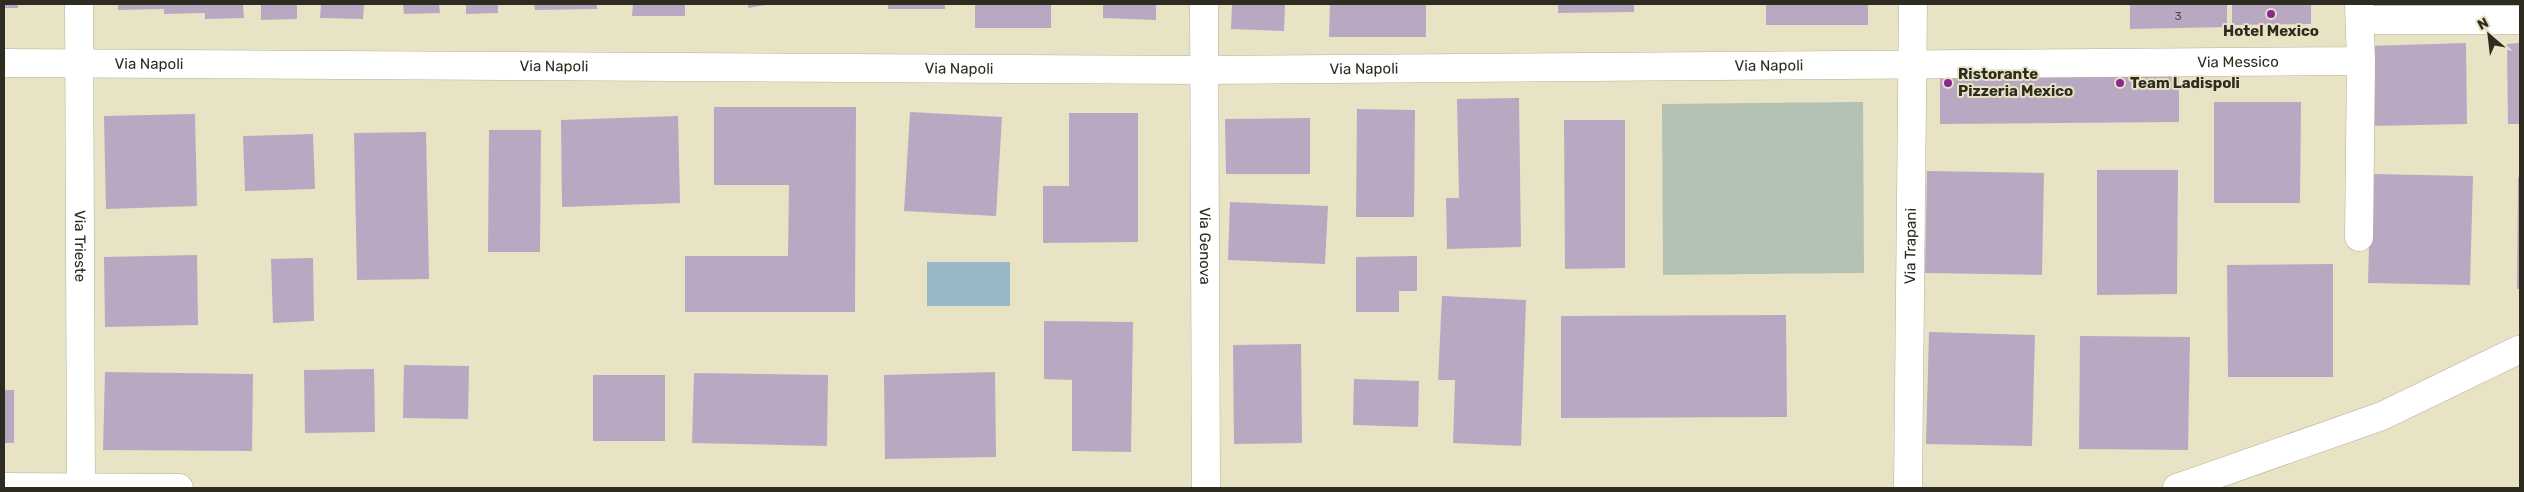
<svg xmlns="http://www.w3.org/2000/svg" width="2524" height="492" viewBox="0 0 2524 492" font-family="Rubik,sans-serif">
  <style>
    .green { fill: #b4c2b3 }
    .water { fill: #98b8c6 }
    .building { fill: #b9a8c1 }
    .lines { fill: none; stroke-linecap: round; stroke-linejoin: round }
    .minor-casing { stroke: #b7b195; stroke-width: 29 }
    .minor { stroke: #fff; stroke-width: 28 }
    .poi-dot { fill: #892890; stroke: #e9e3c5; stroke-width: 2 }
    .labels { text-anchor: middle; stroke-width: 4; stroke-linejoin: round; paint-order: stroke }
    .number-label { font-size: 12px; fill: #514a48 }
    .poi-label { font-size: 15px; font-weight: bold; fill: #2e2b20; stroke: #e9e3c5; text-anchor: start }
    .street-label { font-size: 15px; fill: #2e2b20; stroke: #e9e3c5 }
  </style>
  <rect width="100%" height="100%" fill="#e9e3c5"/>
  <!-- green -->
  <path class="green" d="M1863,102l1,171 -201,2 -1,-171z"/>
  <!-- water -->
  <rect class="water" x="927" y="262" width="83" height="44"/>
  <!-- building -->
  <g class="building">
    <rect x="4" y="4" width="14" height="4"/>
    <path d="M118,4h125l1,14 -39,1v-6l-41,1v-5l-46,1z"/>
    <path d="M261,4h36v15l-36,1z"/>
    <path d="M321,4h43l-1,15 -43,-1z"/>
    <path d="M403,4h36l1,9 -36,1z"/>
    <path d="M466,4h32v9l-32,1z"/>
    <path d="M534,4h63v5l-62,1z"/>
    <path d="M633,4h52v12h-53z"/>
    <path d="M748,4h18v1l-18,3z"/>
    <rect x="888" y="4" width="57" height="5"/>
    <rect x="975" y="4" width="76" height="24"/>
    <path d="M1103,4h53v16l-53,-2z"/>
    <path d="M1232,4h53l-1,27 -53,-2z"/>
    <path d="M1330,4h96v33h-97z"/>
    <path d="M1558,4h76v8l-76,1z"/>
    <rect x="1766" y="4" width="102" height="21"/>
    <path d="M2130,4h97v23l-97,2z"/>
    <path d="M2232,4h79v20l-79,1z"/>
    <path d="M2466,43l1,81 -98,2 -1,-80z"/>
    <path d="M2520,43v81h-12l-1,-80z"/>
    <path d="M2179,74v48l-239,2v-48z"/>
    <path d="M1519,98l2,149 -74,2 -1,-51h13l-2,-99z"/>
    <path d="M2214,102h87l-1,101h-86z"/>
    <path d="M714,107h142l-1,205h-170v-56h103l1,-71h-75z"/>
    <path d="M1357,109l58,1 -1,107h-58z"/>
    <path d="M910,112l92,5 -6,99 -92,-5z"/>
    <path d="M1069,113h69v129l-95,1v-57h26z"/>
    <path d="M195,114l2,92 -91,3 -2,-93z"/>
    <path d="M678,116l2,87 -118,4 -1,-87z"/>
    <path d="M1310,118v56h-84l-1,-55z"/>
    <path d="M1564,120h61v148l-60,1z"/>
    <path d="M489,130h52l-1,122h-52z"/>
    <path d="M426,132l3,147 -72,1 -3,-147z"/>
    <path d="M313,134l2,55 -70,2 -2,-55z"/>
    <path d="M2097,170h81l-1,124 -80,1z"/>
    <path d="M1927,171l117,2 -2,102 -117,-2z"/>
    <path d="M2371,174l102,2 -3,109 -102,-2z"/>
    <path d="M2518,177h2v112h-3z"/>
    <path d="M1230,202l98,4 -3,58 -97,-4z"/>
    <path d="M197,255l1,70 -93,2 -1,-70z"/>
    <path d="M1417,256v35h-18v21h-43v-55z"/>
    <path d="M313,258l1,63 -41,2 -2,-64z"/>
    <path d="M2333,264v113h-105l-1,-112z"/>
    <path d="M1442,296l84,4 -5,146 -68,-3 2,-63h-17z"/>
    <path d="M1786,315l1,102 -226,1v-102z"/>
    <path d="M1044,321l89,1 -2,130 -59,-1v-71l-28,-1z"/>
    <path d="M1929,332l106,3 -3,111 -106,-2z"/>
    <path d="M2080,336l110,1 -2,113 -109,-1z"/>
    <path d="M1301,344l1,99 -68,1 -1,-99z"/>
    <path d="M404,365l65,1 -1,53 -65,-1z"/>
    <path d="M374,369l1,63 -70,1 -1,-63z"/>
    <path d="M105,372l148,2 -1,77 -149,-1z"/>
    <path d="M995,372l1,85 -111,2 -1,-84z"/>
    <path d="M694,373l134,2 -1,71 -135,-3z"/>
    <rect x="593" y="375" width="72" height="66"/>
    <path d="M1354,379l65,2 -1,46 -65,-2z"/>
    <rect x="4" y="390" width="10" height="53"/>
  </g>
  <g class="lines">
    <!-- minor casing -->
    <g class="minor-casing">
      <g id="minor">
        <path id="s1" d="M79,4l2,484"/>
        <path id="s2" d="M1204,4l2,484"/>
        <path d="M2360,20h160"/>
        <path id="s3" d="M4,63l1199,7 1158,-9 -2,-57"/>
        <path d="M2359,237l2,-176"/>
        <path d="M4,487l175,1"/>
        <path id="s4" d="M1908,488l5,-484"/>
        <path d="M2177,488l205,-72 136,-66"/>
      </g>
    </g>
    <!-- minor -->
    <use href="#minor" class="minor"/>
  </g>
  <!-- markers -->
  <g class="poi-dot">
    <circle cx="2271" cy="14" r="5"/>
    <circle cx="1948" cy="83" r="5"/>
    <circle cx="2120" cy="83" r="5"/>
  </g>
  <g class="labels">
    <!-- number labels -->
    <g class="number-label">
      <text x="2178" y="20">3</text>
    </g>
    <!-- poi labels -->
    <g class="poi-label">
      <text x="2271" y="36" text-anchor="middle">Hotel Mexico</text>
      <text x="1958" y="79">Ristorante<tspan x="1958" dy="17">Pizzeria Mexico</tspan></text>
      <text x="2130" y="88">Team Ladispoli</text>
    </g>
    <!-- street labels -->
    <g class="street-label">
      <text dy="5" stroke="none"><textPath href="#s3" startOffset="2234">Via Messico</textPath></text>
      <text dy="5" stroke="none"><textPath href="#s3" startOffset="145">Via Napoli</textPath></text>
      <text dy="5" stroke="none"><textPath href="#s3" startOffset="1765">Via Napoli</textPath></text>
      <text dy="5" stroke="none"><textPath href="#s3" startOffset="550">Via Napoli</textPath></text>
      <text dy="5" stroke="none"><textPath href="#s3" startOffset="955">Via Napoli</textPath></text>
      <text dy="5" stroke="none"><textPath href="#s3" startOffset="1360">Via Napoli</textPath></text>
      <text dy="5" stroke="none"><textPath href="#s1" startOffset="242">Via Trieste</textPath></text>
      <text dy="5" stroke="none"><textPath href="#s2" startOffset="242">Via Genova</textPath></text>
      <text dy="5" stroke="none"><textPath href="#s4" startOffset="242">Via Trapani</textPath></text>
    </g>
  </g>
  <!-- border -->
  <rect width="2524" height="492" fill="none" stroke="#2e2b20" stroke-width="10"/>
  <!-- north arrow -->
  <g transform="translate(2489 35) rotate(332)" stroke="#e9e3c5" stroke-width="4" paint-order="stroke">
  <path d="M0-4L9 19L0 12L-9 19Z" fill="#2e2b20"/>
  <text y="-8" font-size="14" font-weight="bold" text-anchor="middle" fill="#2e2b20">N</text>
  </g>
</svg>
